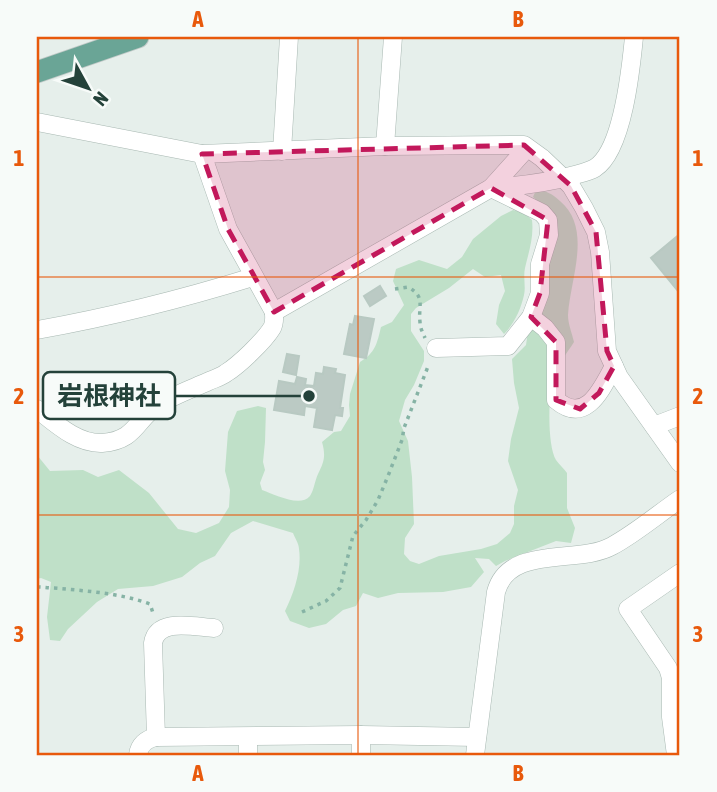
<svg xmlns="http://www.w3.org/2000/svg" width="717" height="792" viewBox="0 0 717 792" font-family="'Asap Condensed','Noto Sans JP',sans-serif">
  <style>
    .green { fill: #bfe0c8 }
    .building { fill: #bbcac4; stroke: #b8c9c2; stroke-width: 2 }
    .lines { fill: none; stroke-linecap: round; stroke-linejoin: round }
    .minor-casing { stroke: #a8b8b2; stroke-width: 19 }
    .major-casing { stroke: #c2cac8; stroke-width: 23 }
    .path { stroke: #86b3a5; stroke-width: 3.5; stroke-dasharray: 3.5 5; stroke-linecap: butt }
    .minor { stroke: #fff; stroke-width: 18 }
    .major { stroke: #6aa596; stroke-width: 21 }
    .marked { fill: #c2185b; fill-opacity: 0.2; stroke: #c2185b; stroke-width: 5; stroke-dasharray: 14 9; stroke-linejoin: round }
    .grid { fill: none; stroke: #e8590c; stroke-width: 2; stroke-opacity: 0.55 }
    .leader { fill: none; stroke: #24423a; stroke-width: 2.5 }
    .callout-dot { fill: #24423a; stroke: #f7fbf9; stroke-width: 2.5 }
    .callout { fill: #f7fbf9; stroke: #24423a; stroke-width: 2.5 }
    .callout-label { font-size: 26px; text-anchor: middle; font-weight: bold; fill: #24423a }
    .neatline { fill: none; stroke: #e8590c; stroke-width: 2.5 }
    .grid-label { font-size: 23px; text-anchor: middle; font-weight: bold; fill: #e8590c }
  </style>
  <rect width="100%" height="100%" fill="#e6efeb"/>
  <!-- green -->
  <path class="green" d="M536,190c11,1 15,3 24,11 33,28 10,78 8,114 0,9 4,18 6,27 -7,11 -16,22 -20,34 -6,16 -7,69 2,84 3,4 8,9 11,13v35l8,20 -4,15 -15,-2 -51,20 -9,5 -7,-7 -14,-1 9,14 -13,15 -28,5 -45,1 -20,5 -15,-5 -7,13 -13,4 -17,14 -17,4 -19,-7 -5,-10c9,-18 17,-42 14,-62 0,-5 -4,-11 -6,-16l-40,-12 -22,12 -16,23 -15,7 -18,14 -29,9 -35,3 -21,13 -29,27 -8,12 -10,-1 -3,-23 4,-35 -10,-4 -4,1v-124l13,16 33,-1 15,7 21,-7 30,23 29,36 18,4 23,-10 10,-16 1,-17 -5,-19 3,-39 9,-21 21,-5 8,2 -1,34 -2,20 2,8 -5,13 2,7c12,4 38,18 48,6 4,-6 5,-16 8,-22 6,-12 8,-18 4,-32l12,-10 7,-1 9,-15 -1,-11 1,-11 10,-32c15,-9 17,-18 21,-35l11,-5 12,-17 -11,-24 3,-12 23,-9 28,9 15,-12 11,-18 28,-23 12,-6 11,3 8,7c2,17 -3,31 -7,48 -2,9 1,19 -1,27 -3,14 -10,29 -20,39l-8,-10 3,-19 6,-14 -4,-16 -16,2 -12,-8 -24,19 -33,20 -5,6v17l13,20v10l-10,24 -9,15 -6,21 9,20 4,36 2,47 -9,14 -1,16 6,7 9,3 20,-8 42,-7 16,-5 13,-11 4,-9v-18l4,-16 -10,-29 3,-22 8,-31 -5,-25 -2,-24 14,-14 20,-137 -13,-11z"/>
  <!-- building -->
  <g class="building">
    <path d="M680,234v55l-2,2 -27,-33z"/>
    <path d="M380,286l6,10 -16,10 -6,-10z"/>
    <path d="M355,316l19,3 -8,39 -22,-4 6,-30 3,1z"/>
    <path d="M287,354l12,2 -3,19 -13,-3z"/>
    <path d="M324,367l12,2 -1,4 10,2 -5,33h3l-1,8 -7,-1 -3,15 -18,-3 3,-19 -12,-2 -1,9 -30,-5 5,-29 16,3 2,-7 9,2 -1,6 9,1 2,-13 7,1z"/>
  </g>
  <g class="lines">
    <!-- minor casing -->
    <g class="minor-casing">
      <g id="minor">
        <path d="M37,122l165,32 183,-8 139,-1 18,13 21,20 8,8 13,22 12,24 4,20 7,99 12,26 61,86"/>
        <path d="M385,146l8,-109"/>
        <path d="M282,151l7,-114"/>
        <path d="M202,154l26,75 46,83 217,-124c29,-2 56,-5 84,-13 7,-2 15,-4 20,-7 28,-18 36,-100 39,-131"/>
        <path d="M531,317l14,11 11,14v58c30,25 45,-10 58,-34"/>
        <path d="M37,330c73,-13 145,-31 216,-53"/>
        <path d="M436,348l72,-2 23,-29 9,-24v-29l9,-29 -1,-15 -6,-7 -6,-3 -45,-22 36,-40"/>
        <path d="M37,409c18,14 40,35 65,34 35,-3 33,-23 56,-38 14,-9 33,-16 49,-23 6,-3 14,-5 19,-9 13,-8 38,-32 46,-45 3,-5 2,-10 2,-16"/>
        <path d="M654,426l26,-10"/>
        <path d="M361,735v20"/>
        <path d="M156,737l-3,-94c4,-26 42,-16 61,-15"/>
        <path d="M248,737v18"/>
        <path d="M138,755c1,-10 8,-16 18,-18l205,-2 116,2"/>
        <path d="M475,755l21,-163c13,-48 82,-27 116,-46 24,-13 46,-32 68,-47"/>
        <path d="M676,755l-5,-38v-39l-3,-10 -40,-59 52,-36"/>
      </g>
    </g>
    <!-- major casing -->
    <g class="major-casing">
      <path id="major" d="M37,72l101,-35"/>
    </g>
    <!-- path -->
    <g class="path">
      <path d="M395,289l13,-2c18,10 10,18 12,35 0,6 3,11 5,16"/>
      <path d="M37,587c6,0 11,1 17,1 32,3 66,5 96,16l4,12"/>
      <path d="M302,612l24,-11 14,-13 13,-52 13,-16 12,-20 10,-24 14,-36 2,-12 25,-64"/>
    </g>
    <!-- minor -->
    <use href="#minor" class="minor"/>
    <!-- major -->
    <use href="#major" class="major"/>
  </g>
  <!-- marked area -->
  <path class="marked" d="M524,145l47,41 25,46 11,119 7,15 -15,27 -19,16 -24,-9v-58l-25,-25 9,-24 8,-73 -57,-32 -217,124 -46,-83 -26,-75z"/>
  <!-- grid -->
  <path class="grid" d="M358,37v718M37,277h643M37,515h643"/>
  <!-- callouts -->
  <path class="leader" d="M309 396L175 396"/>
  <circle class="callout-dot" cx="309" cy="396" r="7"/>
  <rect class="callout" x="43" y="372" width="132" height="47" rx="7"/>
  <g class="callout-label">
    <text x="109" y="405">岩根神社</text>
  </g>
  <!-- border -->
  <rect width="717" height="792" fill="none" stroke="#f7fbf9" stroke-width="77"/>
  <!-- north arrow -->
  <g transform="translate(88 88) rotate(130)" stroke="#f7fbf9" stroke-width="5" paint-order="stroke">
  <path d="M0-5L12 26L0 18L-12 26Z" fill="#24423a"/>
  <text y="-10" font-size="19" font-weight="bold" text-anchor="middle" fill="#24423a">N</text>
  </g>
  <rect x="38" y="38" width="640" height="716" class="neatline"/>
  <g class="grid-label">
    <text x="198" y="27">A</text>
    <text x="518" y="27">B</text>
    <text x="19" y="166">1</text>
    <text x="698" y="166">1</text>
    <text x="19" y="404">2</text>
    <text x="698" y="404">2</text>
    <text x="19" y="642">3</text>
    <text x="698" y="642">3</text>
    <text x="198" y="781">A</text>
    <text x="518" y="781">B</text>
  </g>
</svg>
